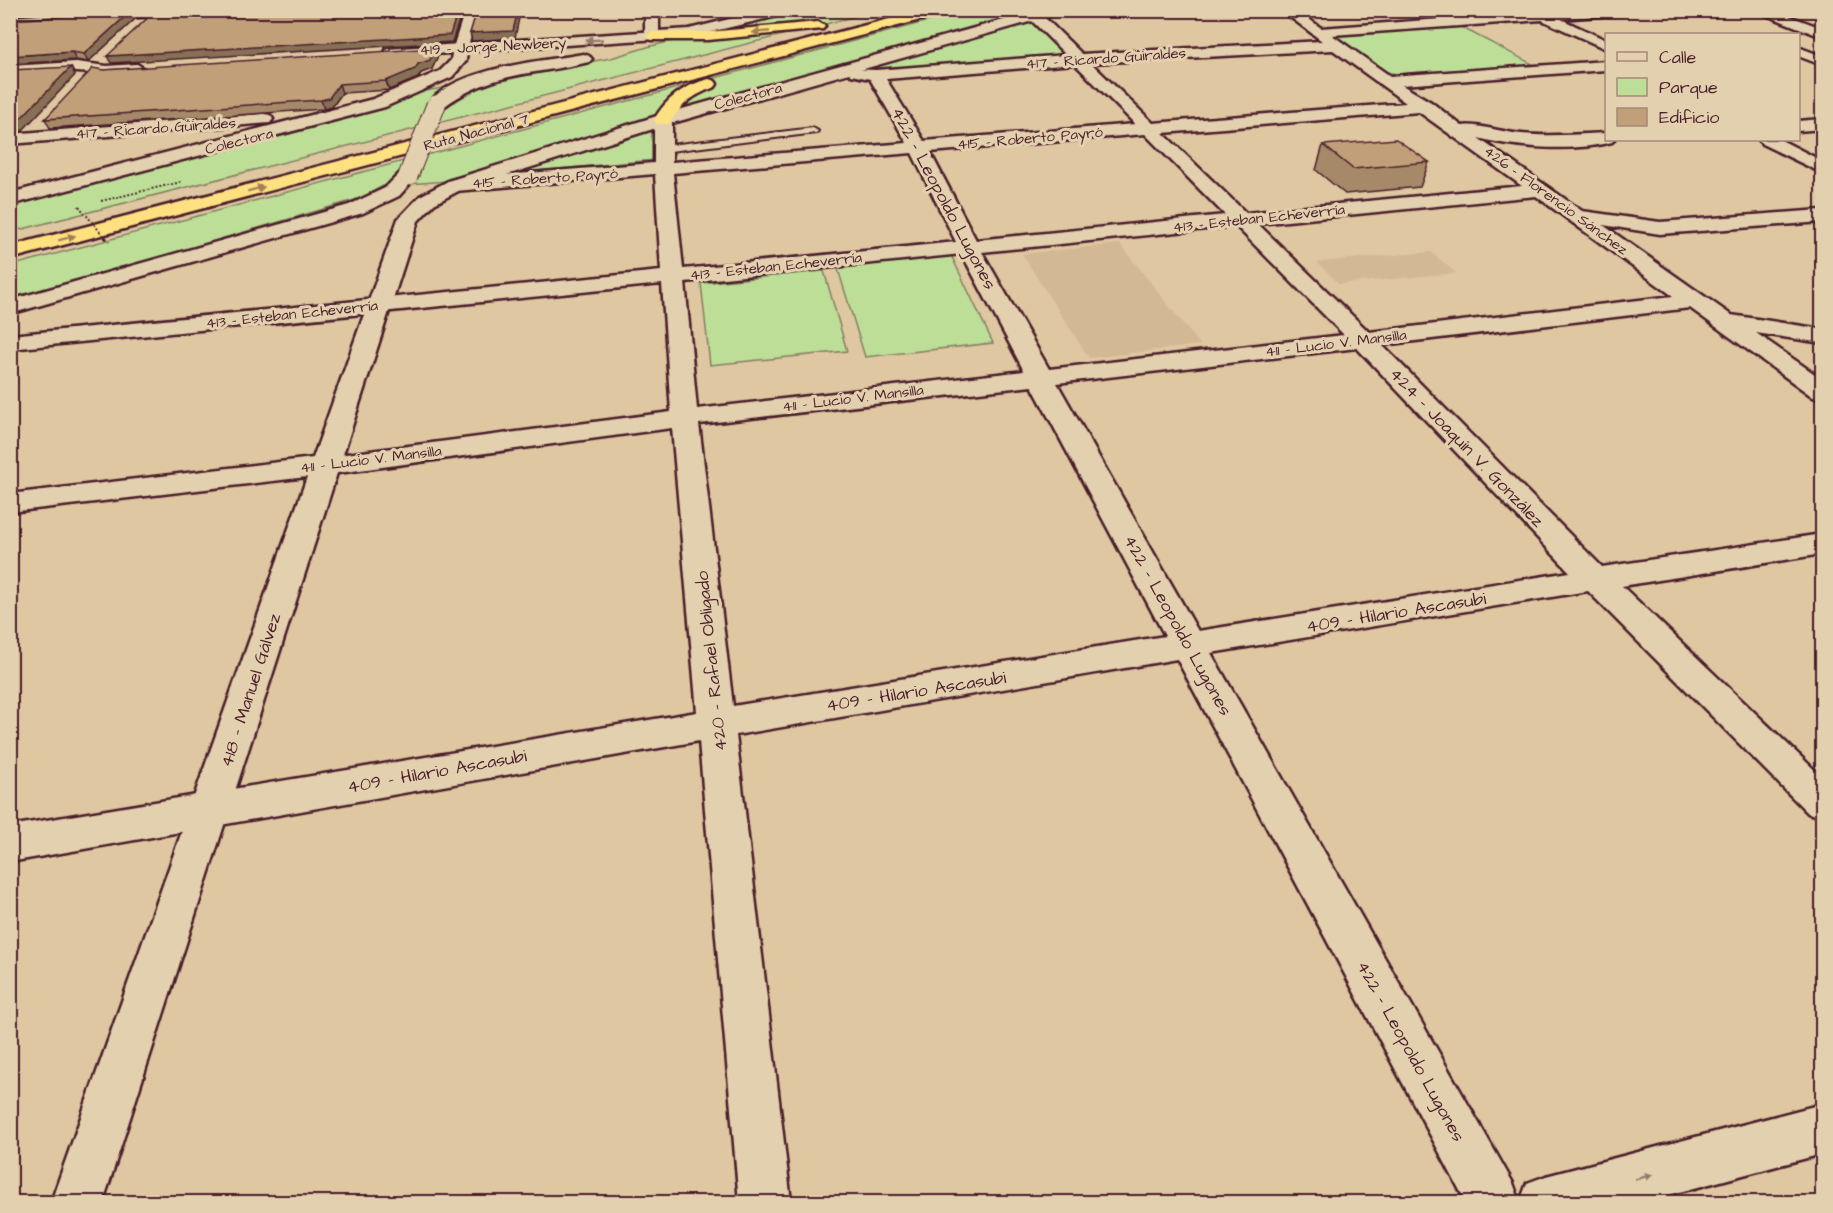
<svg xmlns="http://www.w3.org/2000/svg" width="1833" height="1213" viewBox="0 0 1833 1213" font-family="'Architects Daughter',sans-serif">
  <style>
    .built { fill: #d2b893 }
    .green { fill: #bcde97; stroke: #837e61; stroke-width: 1.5 }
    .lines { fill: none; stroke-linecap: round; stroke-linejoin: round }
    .lane-casing { stroke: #4a1f2b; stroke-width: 4 }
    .street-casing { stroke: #4a1f2b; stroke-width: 5 }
    .secondary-casing { stroke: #4a1f2b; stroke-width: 5 }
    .highway-casing { stroke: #4a1f2b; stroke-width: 5 }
    .path { stroke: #4a1f2b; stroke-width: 2; stroke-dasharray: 2 2; stroke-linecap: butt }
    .lane { fill: #e3d0ae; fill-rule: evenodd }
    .street { fill: #e3d0ae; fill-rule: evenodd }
    .secondary { fill: #e3d0ae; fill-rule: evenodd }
    .highway { fill: #fde080; fill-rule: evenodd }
    .secondary-bridge-casing { stroke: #4a1f2b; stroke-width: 21; stroke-linecap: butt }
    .path-bridge-far1 { stroke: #4a1f2b; stroke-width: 2; stroke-dasharray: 2 2; stroke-linecap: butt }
    .path-bridge { stroke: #4a1f2b; stroke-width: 3; stroke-dasharray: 3 3; stroke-linecap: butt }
    .secondary-bridge { stroke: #e3d0ae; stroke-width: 19 }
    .wall { fill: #a68968; stroke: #4a1f2b; stroke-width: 1.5 }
    .shaded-wall { fill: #876f55; stroke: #4a1f2b; stroke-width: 1.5 }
    .building { fill: #c19f79; stroke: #4a1f2b; stroke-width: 1.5 }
    .oneway { fill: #a48056 }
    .oneway2 { fill: #96786c }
    .labels { text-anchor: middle; stroke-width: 6; stroke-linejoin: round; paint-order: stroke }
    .far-street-label { font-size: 15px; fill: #4a1f2b; stroke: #e3d0ae }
    .street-label { font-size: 18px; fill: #4a1f2b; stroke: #e3d0ae }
  </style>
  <rect width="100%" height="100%" fill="#dec7a1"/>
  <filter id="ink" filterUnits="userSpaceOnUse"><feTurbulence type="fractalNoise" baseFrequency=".0167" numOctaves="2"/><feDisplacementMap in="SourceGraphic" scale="12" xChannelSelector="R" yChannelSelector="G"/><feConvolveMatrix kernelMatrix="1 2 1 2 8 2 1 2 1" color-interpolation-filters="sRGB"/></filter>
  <g filter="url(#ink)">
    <!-- built -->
    <g class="built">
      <path d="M1120,244l80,101 -111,13 -67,-104z"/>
      <path d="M1431,252l25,21 -117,11 -22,-22z"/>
    </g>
    <!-- green -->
    <g class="green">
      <path d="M803,11h73l-865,221v-26l289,-75 115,-38 196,-35 40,-12z"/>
      <path d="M966,11h88l-607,170 -64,5 -22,12 -350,102 -1,-34z"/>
      <path d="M1026,23h7l34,33 -192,13 -1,-3z"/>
      <path d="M1457,25l77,40 -133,10 -14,-3 -50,-34 6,-5z"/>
      <path d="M644,129l9,2 1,29 -118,11 -15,-2z"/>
      <path d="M951,255l42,88 -128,14 -28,-91z"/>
      <path d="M824,271l23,80 -137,14 -9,-82z"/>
    </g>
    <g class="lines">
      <!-- lane casing -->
      <g class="lane-casing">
        <path id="lane" d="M813,128l5,3 -2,2 -154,19 -5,-3 5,-3z"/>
      </g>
      <!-- street casing -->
      <g class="street-casing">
        <g id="street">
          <path d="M113,10h81l-6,4 -178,11v-8z"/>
          <path d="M645,10h14v26l-2,3h-10l-2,-3z"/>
          <path d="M1281,10h16l24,18 238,-18h70l-6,4 -62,5 45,21v9l-64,-29 -210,15 58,41 216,-15v9l-204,15 29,17 31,24c14,-3 43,7 60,8 28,3 56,0 84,-1v7h8l-2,2c-39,10 -95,6 -134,-4l104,73 78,11 162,-12v12l-162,12 -57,-9 128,90 91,14v14l-66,-10 66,46v20l-9,-2 -123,-89 -308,37 220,222 220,-33v20l-200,32 200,191v40l-14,-4 -220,-222 -377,62 302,530 7,19 7,-19 19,-7 276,-72v50l-180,48h-176l-289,-543 -441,76 55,467h-52l-40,-461 -689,121v-36l687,-114 -25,-284 -349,47 -10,-3 -4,-6 4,-6 10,-3 348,-45 -9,-128 -652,65v-14l651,-64 -6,-97 -200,17 -7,-2 -3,-4 3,-4 7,-2 199,-16v-43l3,-4h12l3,4v42l235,-19 -37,-64 -19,-4 -2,-3 2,-3 25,1 190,-15 -36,-36 -2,-3 7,-4 5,1 42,41 240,-13zM1333,50l73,53 -253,20 -62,-60zM1075,64l60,60 -211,17 -38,-62zM1419,112l103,74 -276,27 -83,-80zM1145,134l80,81 -249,25 -46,-88zM912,153l44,89 -273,27 -10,-96zM1536,196l137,100 -304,36 -111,-108zM1236,226l108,109 -295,34 -67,-117zM962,254l62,117 -327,38 -12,-127zM1357,348l213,224 -372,59 -141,-248zM1032,386l133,250 -432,70 -34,-282z"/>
          <path d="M1753,10h20l49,18v9z"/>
          <path d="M460,44l7,4 -1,13 -14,16 -67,30 -375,98v-12l363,-94 67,-28 11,-11 1,-7 -60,3 -5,-1 -2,-3 2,-3z"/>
          <path d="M1798,47l24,9v9l-24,-9z"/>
          <path d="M76,62l31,4 30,-2 8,5c-11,13 -53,3 -69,3 -21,-1 -44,2 -66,4v-10z"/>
          <path d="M264,114l6,1 3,4 -3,4 -260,21v-10z"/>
          <path d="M1822,119v10l-24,2v-10z"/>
          <path d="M1759,140h22l41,21v12l-60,-29z"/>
        </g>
      </g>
      <!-- secondary casing -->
      <g class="secondary-casing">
        <g id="secondary">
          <path d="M465,10h14l-10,33 220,-14 77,-19h25l-1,3 -101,24 -229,15 -7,-4z"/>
          <path d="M1039,10h23l-1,3 -392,111 -207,65 -28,15 -16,17 -315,981h-52l256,-725 -297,35v-18l303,-36 85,-239 22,-23 28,-15 209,-65z"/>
          <path d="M584,54l5,2 3,3 -3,3c-57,14 -96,8 -147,46l-6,1 -8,-5c26,-36 114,-43 156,-50z"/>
          <path d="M408,170l7,2 2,4 -18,20 -36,17 -353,101v-14l339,-95 36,-17 16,-16z"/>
        </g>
      </g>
      <!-- highway casing -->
      <g class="highway-casing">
        <g id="highway">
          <path d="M924,10h24l-1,3 -937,246v-13z"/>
          <path d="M818,22l7,4 -2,3 -115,11h-56l-7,-4 7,-4h56z"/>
          <path d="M709,79l6,2 2,3 -2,3c-24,9 -32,16 -46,37h-12l-3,-4c12,-22 31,-35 55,-41z"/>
        </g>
      </g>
      <!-- path -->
      <path class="path" d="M101,201l80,-19"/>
      <!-- lane -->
      <use href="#lane" class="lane"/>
      <!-- street -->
      <use href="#street" class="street"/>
      <!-- secondary -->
      <use href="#secondary" class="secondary"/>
      <!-- highway -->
      <use href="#highway" class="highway"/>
      <!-- secondary-bridge casing -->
      <g class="secondary-bridge-casing">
        <path id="secondary-bridge" d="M408,176l28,-71"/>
      </g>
      <!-- path-bridge-far1 -->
      <path class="path-bridge-far1" d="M79,206l27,33"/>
      <!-- path-bridge -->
      <path class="path-bridge" d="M105,237l4,5"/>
      <!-- secondary-bridge -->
      <use href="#secondary-bridge" class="secondary-bridge"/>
    </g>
    <!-- wall -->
    <g class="wall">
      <path d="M134,20l-46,42 -12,-2 -66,4z"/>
      <path d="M438,56l-6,13 -11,4 -3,5 -29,12 -47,3 -10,14 -8,2 -274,19 -5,-9 58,-49z"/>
      <path d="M1323,145l106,17 -9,25 -75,7 -29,-24z"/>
    </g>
    <!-- shaded-wall -->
    <g class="shaded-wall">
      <path d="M10,10h62l-62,5z"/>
      <path d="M407,10h4l1,2 -4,9 -3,-8z"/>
      <path d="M458,10l2,8 -8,24 -341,21 -4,-7z"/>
      <path d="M518,10h2v3l-5,25 -43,3 -2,-8z"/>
      <path d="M130,12l4,8 -46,42 -4,-8z"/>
      <path d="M435,48l3,8 -6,13 -11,4 -3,5 -29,12 -3,-9 32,-17z"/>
      <path d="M72,52l4,8 -66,4v-8z"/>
      <path d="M71,67l4,8 -53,56 -12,1v-9z"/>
      <path d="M339,84l3,9 -10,14 -8,2 -3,-9z"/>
    </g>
    <!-- building -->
    <g class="building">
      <path d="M162,10h245l-2,3 53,-3 -8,25 -343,21 48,-45z"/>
      <path d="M477,10h41l-5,21 -43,2z"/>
      <path d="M130,12l-46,42 -12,-2 -62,4v-36z"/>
      <path d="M435,48l-5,12 -12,4 -3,5 -29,12 -47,3 -10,14 -8,2 -276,19 48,-51 10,2z"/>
      <path d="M71,67l-54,55 -7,1v-53z"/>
      <path d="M1396,139l33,23 -76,7 -30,-24z"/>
    </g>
    <!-- one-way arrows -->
    <defs><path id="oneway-solid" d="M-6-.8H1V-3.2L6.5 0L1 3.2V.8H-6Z" transform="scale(1.5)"/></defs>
    <g class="oneway">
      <use href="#oneway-solid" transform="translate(761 32) rotate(175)"/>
      <use href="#oneway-solid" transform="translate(256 189) rotate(-15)"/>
      <use href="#oneway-solid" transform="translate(67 238) rotate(-15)"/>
    </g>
    <g class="oneway2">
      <use href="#oneway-solid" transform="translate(594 40) rotate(177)"/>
      <use href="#oneway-solid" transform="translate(1644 1177) rotate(-15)"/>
    </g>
  </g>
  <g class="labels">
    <!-- far-street labels -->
    <g class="far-street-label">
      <text transform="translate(493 46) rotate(-3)" y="5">419 - Jorge Newbery</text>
      <text transform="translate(1106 58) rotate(-4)" y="5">417 - Ricardo Güiraldes</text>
      <text transform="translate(748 96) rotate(-15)" y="5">Colectora</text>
      <text transform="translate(156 128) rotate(-4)" y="5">417 - Ricardo Güiraldes</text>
      <text transform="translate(476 132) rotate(-15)" y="5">Ruta Nacional 7</text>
      <text transform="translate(1030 138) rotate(-5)" y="5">415 - Roberto Payró</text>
      <text transform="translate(239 141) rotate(-14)" y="5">Colectora</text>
      <text transform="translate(545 178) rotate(-4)" y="5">415 - Roberto Payró</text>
      <text transform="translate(1556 200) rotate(36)" y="5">426 - Florencio Sánchez</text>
      <text transform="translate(1259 218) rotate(-6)" y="5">413 - Esteban Echeverría</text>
      <text transform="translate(776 266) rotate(-6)" y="5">413 - Esteban Echeverría</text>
      <text transform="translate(292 314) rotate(-6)" y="5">413 - Esteban Echeverría</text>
      <text transform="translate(1336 343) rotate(-7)" y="5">411 - Lucio V. Mansilla</text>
      <text transform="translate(853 398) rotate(-7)" y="5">411 - Lucio V. Mansilla</text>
      <text transform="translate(371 459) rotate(-7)" y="5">411 - Lucio V. Mansilla</text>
    </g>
    <!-- street labels -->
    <g class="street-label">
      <text transform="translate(944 198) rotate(62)" y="6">422 - Leopoldo Lugones</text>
      <text transform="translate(1467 447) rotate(46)" y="6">424 - Joaquín V. González</text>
      <text transform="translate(1396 612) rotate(-9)" y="6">409 - Hilario Ascasubi</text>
      <text transform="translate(1178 625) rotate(61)" y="6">422 - Leopoldo Lugones</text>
      <text transform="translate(711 661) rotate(-96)" y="6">420 - Rafael Obligado</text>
      <text transform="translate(250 690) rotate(-72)" y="6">418 - Manuel Gálvez</text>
      <text transform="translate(916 691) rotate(-9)" y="6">409 - Hilario Ascasubi</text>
      <text transform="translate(437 771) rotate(-10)" y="6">409 - Hilario Ascasubi</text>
      <text transform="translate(1411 1051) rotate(61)" y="6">422 - Leopoldo Lugones</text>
    </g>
  </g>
  <!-- margin -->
  <rect width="1833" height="1213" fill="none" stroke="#e3d0ae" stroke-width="36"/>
  <rect x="18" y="18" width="1797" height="1177" fill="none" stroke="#4a1f2b" stroke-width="2" filter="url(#ink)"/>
  <!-- legend -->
  <rect x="1605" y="33" width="195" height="108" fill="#e3d0ae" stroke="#a6897a" stroke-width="1.5"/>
  <rect x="1617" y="52" width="30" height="9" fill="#e3d0ae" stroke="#a6897a" stroke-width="1.5"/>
  <text x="1659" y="63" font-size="18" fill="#4a1f2b">Calle</text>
  <rect x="1617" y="78" width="30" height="18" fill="#bcde97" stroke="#a6897a" stroke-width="1.5"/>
  <text x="1659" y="93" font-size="18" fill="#4a1f2b">Parque</text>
  <rect x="1617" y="108" width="30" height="18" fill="#c19f79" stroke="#a6897a" stroke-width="1.5"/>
  <text x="1659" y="123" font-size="18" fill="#4a1f2b">Edificio</text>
</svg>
